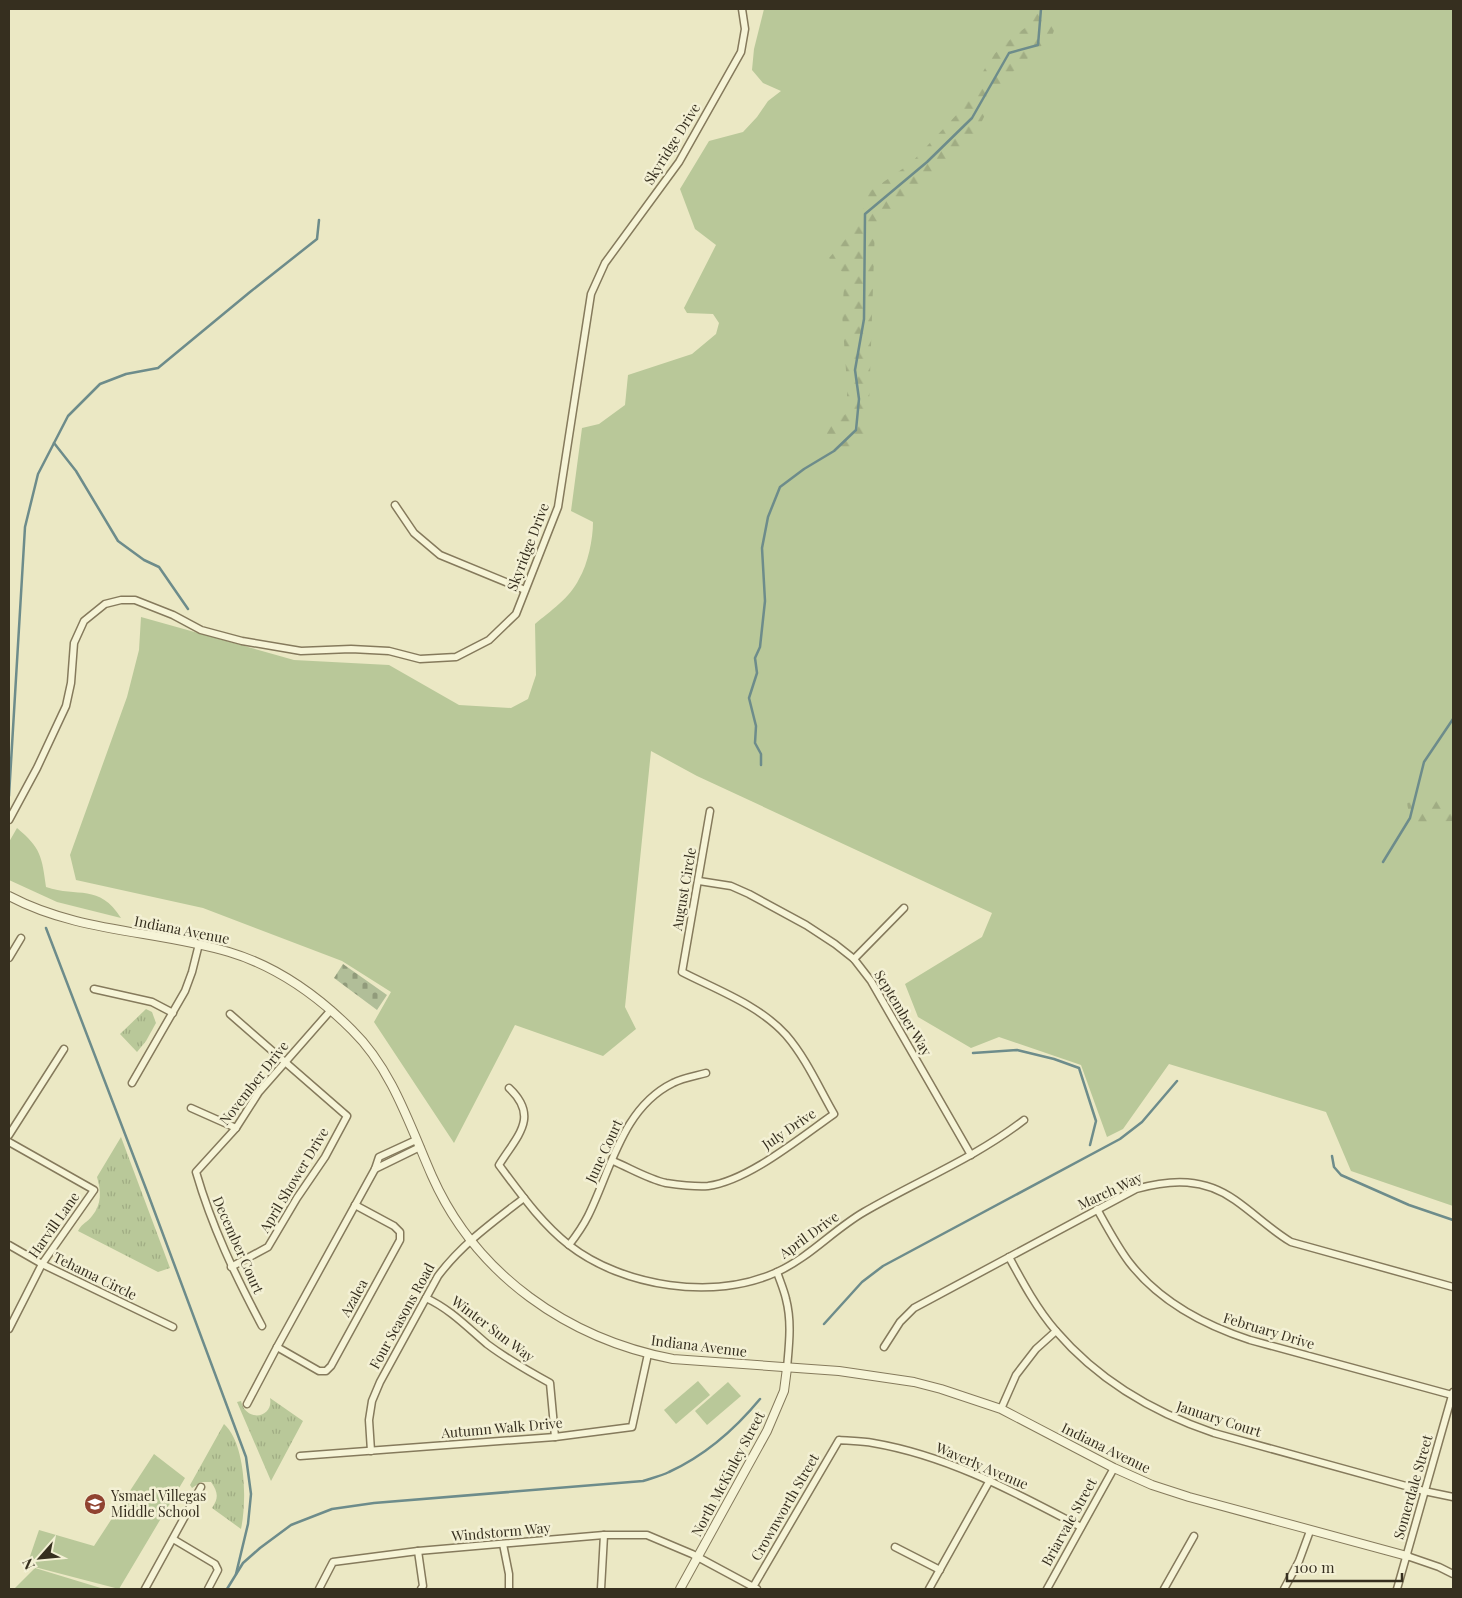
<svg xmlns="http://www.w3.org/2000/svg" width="1462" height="1598" viewBox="0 0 1462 1598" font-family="'Playfair Display',serif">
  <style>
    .grass { fill: #b9c899 }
    .forest { fill: url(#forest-firs) }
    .cemetery { fill: url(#cemetery-stones) }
    .park { fill: url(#park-tufts) }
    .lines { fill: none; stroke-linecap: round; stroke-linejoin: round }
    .stream { stroke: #6d8c8b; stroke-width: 2.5 }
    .minor-casing { stroke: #857a5c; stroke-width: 9 }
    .tertiary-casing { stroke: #857a5c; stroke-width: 10 }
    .minor { stroke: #f6f4d7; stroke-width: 6 }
    .tertiary { stroke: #f6f4d7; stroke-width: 8 }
    .labels { text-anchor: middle; stroke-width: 5; stroke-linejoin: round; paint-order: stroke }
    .street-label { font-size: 14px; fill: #362f1f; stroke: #f3f0d4 }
    .poi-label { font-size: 14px; fill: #362f1f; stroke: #f3f0d4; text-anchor: start }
  </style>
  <defs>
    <pattern id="forest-firs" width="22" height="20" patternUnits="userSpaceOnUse" patternTransform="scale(1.25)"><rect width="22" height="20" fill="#b9c899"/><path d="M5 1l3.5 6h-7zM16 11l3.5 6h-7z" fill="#a0ac83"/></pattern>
    <pattern id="cemetery-stones" width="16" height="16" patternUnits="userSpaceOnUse" patternTransform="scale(1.25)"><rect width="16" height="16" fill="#b1be98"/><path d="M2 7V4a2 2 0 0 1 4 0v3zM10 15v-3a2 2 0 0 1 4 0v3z" fill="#919b7b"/></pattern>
    <pattern id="park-tufts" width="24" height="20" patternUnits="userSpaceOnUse" patternTransform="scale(1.25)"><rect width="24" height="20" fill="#b9c899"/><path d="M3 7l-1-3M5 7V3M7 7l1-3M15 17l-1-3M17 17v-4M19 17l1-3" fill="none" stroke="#a0ac83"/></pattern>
  </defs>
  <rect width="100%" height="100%" fill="#ebe8c4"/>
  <!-- grass -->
  <g class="grass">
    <path d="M764,9h689v1197l-102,-35 -25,-59 -157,-48 -46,65 -16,8 -26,-72 -82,-28 -28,11 -53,-31 -13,-33 77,-47 10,-24 -295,-137 -46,-25 -26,256 11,22 -33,27 -88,-31 -61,118 -80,-121 17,-30 -49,-31 -139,-53 -127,-28 -6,-25 57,-158 12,-47 2,-33 153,43 95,5 70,40 52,3 17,-9 8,-24 -1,-51c15,-13 35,-26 44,-45 9,-15 14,-40 14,-57l-22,-11 11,-83 17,-4 26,-19 3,-30 64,-21 24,-20 3,-11 -6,-9 -26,-1 -3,-5 32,-63 -21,-16 -15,-40 29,-48 34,-9 14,-15 11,-16 13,-10 -18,-8 -11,-13 2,-21z"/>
    <path d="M17,828c24,20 25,29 29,59 32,11 53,-4 75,31l-64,-16 -48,-22v-38z"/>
    <path d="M698,1381l12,14 -34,29 -12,-14z"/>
    <path d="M728,1382l13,14 -34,29 -12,-14z"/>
    <path d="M154,1454l31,24 -66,111 -92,-24 12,-35 55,16z"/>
    <path d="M35,1568l69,21h-90z"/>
  </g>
  <!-- forest -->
  <g class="forest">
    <path d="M1031,9h31l-10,27 -51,47 -24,48 -37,45 -65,50 -6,180 -5,34 -26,19 -14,-30 23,-16v-28l-5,-72 3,-38 -16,-17 28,-32 12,-34 42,-29 50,-53 31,-54 22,-20 15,-11z"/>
    <path d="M1440,796l13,4v21l-42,3 -4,-21z"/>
  </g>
  <!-- cemetery -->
  <path class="cemetery" d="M343,964l44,31 -10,15 -43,-32z"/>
  <!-- park -->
  <g class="park">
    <path d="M146,1009l6,3 4,11 -10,18 -9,11 -17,-18z"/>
    <path d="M121,1137l49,131 -12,4 -80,-41c5,-9 9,-8 14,-15 10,-12 9,-25 5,-39z"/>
    <path d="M270,1398l33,23 -32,60 -34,-79 4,-1c5,22 33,17 29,-3z"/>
    <path d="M224,1424c22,20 23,77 17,105l-29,-21c7,-10 6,-16 -1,-26h-10l-9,6 -2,-3z"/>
  </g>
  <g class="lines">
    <!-- stream -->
    <g class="stream">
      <path d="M54,443l22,28 42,70 26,19 15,7 29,42"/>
      <path d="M761,765v-11l-6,-11 1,-17 -7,-28 8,-25 -2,-15 5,-11 5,-46 -3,-53 6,-31 12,-30 24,-18 30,-18 22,-21 3,-31 -4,-29 9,-51 1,-105 62,-52 45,-44 37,-65 29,-8 3,-36"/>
      <path d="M9,796l16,-269 13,-53 30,-58 32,-32 26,-10 32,-6 92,-76 67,-53 2,-19"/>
      <path d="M1383,862l27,-44 14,-56 29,-43"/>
      <path d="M46,928l102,266 98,263 5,37 -3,30 -12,50"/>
      <path d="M973,1053l44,-3 37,9 25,9 17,53 -6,24"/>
      <path d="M1332,1156l2,11 7,8 68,30 44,15"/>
      <path d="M824,1324l38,-42 21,-16 237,-127 22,-17 35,-41"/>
      <path d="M227,1589l16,-26 17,-15 31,-23 41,-16 42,-6 269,-22c9,-3 18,-5 26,-9 35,-16 67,-44 91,-73"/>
    </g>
    <!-- minor casing -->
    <g class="minor-casing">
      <g id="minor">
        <path d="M395,505l19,28 26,22 85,35"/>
        <path d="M9,820l28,-52 29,-62 5,-23 3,-40 10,-22 21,-17 16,-4h14l38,15 28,15 41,11 59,10 50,-2 38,2 31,8 36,-2 33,-17 27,-26 42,-107 33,-213 14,-31 74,-101 62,-110 4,-23 -3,-20"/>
        <path d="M699,881l32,5 18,8 57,31 29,19 19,15 17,22 100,174"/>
        <path d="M9,958l12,-20"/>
        <path d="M854,959l50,-51"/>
        <path d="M94,989l58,13 21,11"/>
        <path d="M230,1014l117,102 -22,41 -28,41 -29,49 -37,20"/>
        <path d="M132,1083l53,-92 7,-19 7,-28"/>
        <path d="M509,1088c31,29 8,48 -10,77 21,28 42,58 70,80 54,42 145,56 208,27 33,-15 56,-42 87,-60 53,-31 111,-54 160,-92"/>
        <path d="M191,1108l45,20"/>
        <path d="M9,1135l55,-86"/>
        <path d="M9,1142l85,48 -52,74 -33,65"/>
        <path d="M613,1161c17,7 35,18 53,22 14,2 29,4 42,3 40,-5 93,-49 126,-72 -15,-26 -28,-56 -48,-79 -27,-30 -69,-45 -104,-63l28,-161"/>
        <path d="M375,1169l45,-22"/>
        <path d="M1097,1209c10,18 20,37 32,53 30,39 75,63 121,78l202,55"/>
        <path d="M9,1245l33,19 131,63"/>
        <path d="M569,1245c7,-9 14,-19 19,-29 23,-46 34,-108 85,-133 9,-5 22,-7 33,-10"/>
        <path d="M1009,1257c14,26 28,52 47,74 43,50 96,81 158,102l210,58 29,6"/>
        <path d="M777,1272c3,9 7,18 9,27 6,23 3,46 1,69"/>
        <path d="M426,1298c24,11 41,29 61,46 20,15 41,27 63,39l5,54"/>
        <path d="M262,1326c-27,-51 -50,-99 -66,-154l40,-44 23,-36 72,-82"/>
        <path d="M277,1347l42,24h7l5,-5 69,-126v-8l-6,-6 -39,-21"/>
        <path d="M884,1347l16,-25 14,-14 222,-119c36,-10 68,-11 99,11 20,14 36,30 56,42l162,45"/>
        <path d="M247,1404l30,-57 98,-178 4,-12 37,-17"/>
        <path d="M1001,1409l15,-34 20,-26 20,-18"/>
        <path d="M371,1451l-2,-31 3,-19 8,-19 58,-106c24,-32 55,-54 86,-78"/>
        <path d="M300,1456l255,-19 77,-10 16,-73"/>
        <path d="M173,1539l42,25 3,6 -10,19"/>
        <path d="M503,1544l6,30v15"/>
        <path d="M895,1547l45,23"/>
        <path d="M418,1551l5,35 -2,3"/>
        <path d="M1407,1556l32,11 14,7"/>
        <path d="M753,1587l86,-147c11,1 23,1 34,3 76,13 141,49 208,84"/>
        <path d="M145,1589l56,-102"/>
        <path d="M319,1589l14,-27 85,-11 186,-16h43l45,19 65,35"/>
        <path d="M601,1589l3,-54"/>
        <path d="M929,1589l61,-109"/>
        <path d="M1047,1589l67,-121"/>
        <path d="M1164,1589l30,-53"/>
        <path d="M1284,1589l15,-28 11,-30"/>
        <path d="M1397,1589l56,-197"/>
      </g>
    </g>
    <!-- tertiary casing -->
    <g class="tertiary-casing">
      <g id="tertiary">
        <path d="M9,896c70,37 146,34 220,56 47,14 88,43 123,78 40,39 58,96 80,146 44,99 136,163 241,183l166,12 75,11 27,7 60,20 113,59 38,17 37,12 218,59"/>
        <path d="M680,1589l87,-158 17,-40 3,-23"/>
      </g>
    </g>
    <!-- minor -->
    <use href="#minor" class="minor"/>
    <!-- tertiary -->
    <use href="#tertiary" class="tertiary"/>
  </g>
  <!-- icons -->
  <defs>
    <g id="school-disc" transform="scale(1.125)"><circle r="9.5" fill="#904330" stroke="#f3f0d4"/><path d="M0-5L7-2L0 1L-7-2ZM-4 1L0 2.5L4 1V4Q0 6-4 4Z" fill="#fff"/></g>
  </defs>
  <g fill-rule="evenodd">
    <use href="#school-disc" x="95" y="1504"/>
  </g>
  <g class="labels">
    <!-- street labels -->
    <g class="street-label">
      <text transform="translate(672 144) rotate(-58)" y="5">Skyridge Drive</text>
      <text transform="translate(528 547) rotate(-69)" y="5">Skyridge Drive</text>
      <text transform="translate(684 889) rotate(-80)" y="5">August Circle</text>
      <text transform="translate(182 930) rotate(11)" y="5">Indiana Avenue</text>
      <text transform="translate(903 1013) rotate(59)" y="5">September Way</text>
      <text transform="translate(254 1083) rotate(-52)" y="5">November Drive</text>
      <text transform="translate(789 1129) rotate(-34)" y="5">July Drive</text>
      <text transform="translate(604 1151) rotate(-65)" y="5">June Court</text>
      <text transform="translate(294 1180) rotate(-59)" y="5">April Shower Drive</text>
      <text transform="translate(1110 1191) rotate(-25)" y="5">March Way</text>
      <text transform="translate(54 1225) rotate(-55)" y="5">Harvill Lane</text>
      <text transform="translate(809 1235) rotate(-36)" y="5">April Drive</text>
      <text transform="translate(238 1245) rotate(66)" y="5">December Court</text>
      <text transform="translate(95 1276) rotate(26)" y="5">Tehama Circle</text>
      <text transform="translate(354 1298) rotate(-61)" y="5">Azalea</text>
      <text transform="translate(402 1316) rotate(-61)" y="5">Four Seasons Road</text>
      <text transform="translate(493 1329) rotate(37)" y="5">Winter Sun Way</text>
      <text transform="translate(1269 1331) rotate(17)" y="5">February Drive</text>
      <text transform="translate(699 1346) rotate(7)" y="5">Indiana Avenue</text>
      <text transform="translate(1219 1419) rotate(18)" y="5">January Court</text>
      <text transform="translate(502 1428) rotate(-5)" y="5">Autumn Walk Drive</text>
      <text transform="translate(1106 1448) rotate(26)" y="5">Indiana Avenue</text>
      <text transform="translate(982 1466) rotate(23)" y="5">Waverly Avenue</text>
      <text transform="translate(728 1474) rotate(-62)" y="5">North McKinley Street</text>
      <text transform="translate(1413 1487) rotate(-74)" y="5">Somerdale Street</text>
      <text transform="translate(785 1507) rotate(-60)" y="5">Crownworth Street</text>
      <text transform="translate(1069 1522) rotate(-61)" y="5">Briarvale Street</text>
      <text transform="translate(501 1532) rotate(-5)" y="5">Windstorm Way</text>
    </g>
    <!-- poi labels -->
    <g class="poi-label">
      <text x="111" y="1501">Ysmael Villegas<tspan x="111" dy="16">Middle School</tspan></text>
    </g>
  </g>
  <!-- border -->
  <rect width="1462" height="1598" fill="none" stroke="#362f1f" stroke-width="20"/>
  <!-- north arrow -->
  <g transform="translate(40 1558) rotate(243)" stroke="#f3f0d4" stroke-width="4" paint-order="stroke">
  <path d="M0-4L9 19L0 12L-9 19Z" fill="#362f1f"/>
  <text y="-8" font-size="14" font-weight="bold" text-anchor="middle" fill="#362f1f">N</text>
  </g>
  <!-- scale -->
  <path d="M1287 1573v8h115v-8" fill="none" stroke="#362f1f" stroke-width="2.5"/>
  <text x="1294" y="1573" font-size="15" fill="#362f1f" stroke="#f3f0d4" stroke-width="4" paint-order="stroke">100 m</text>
</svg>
